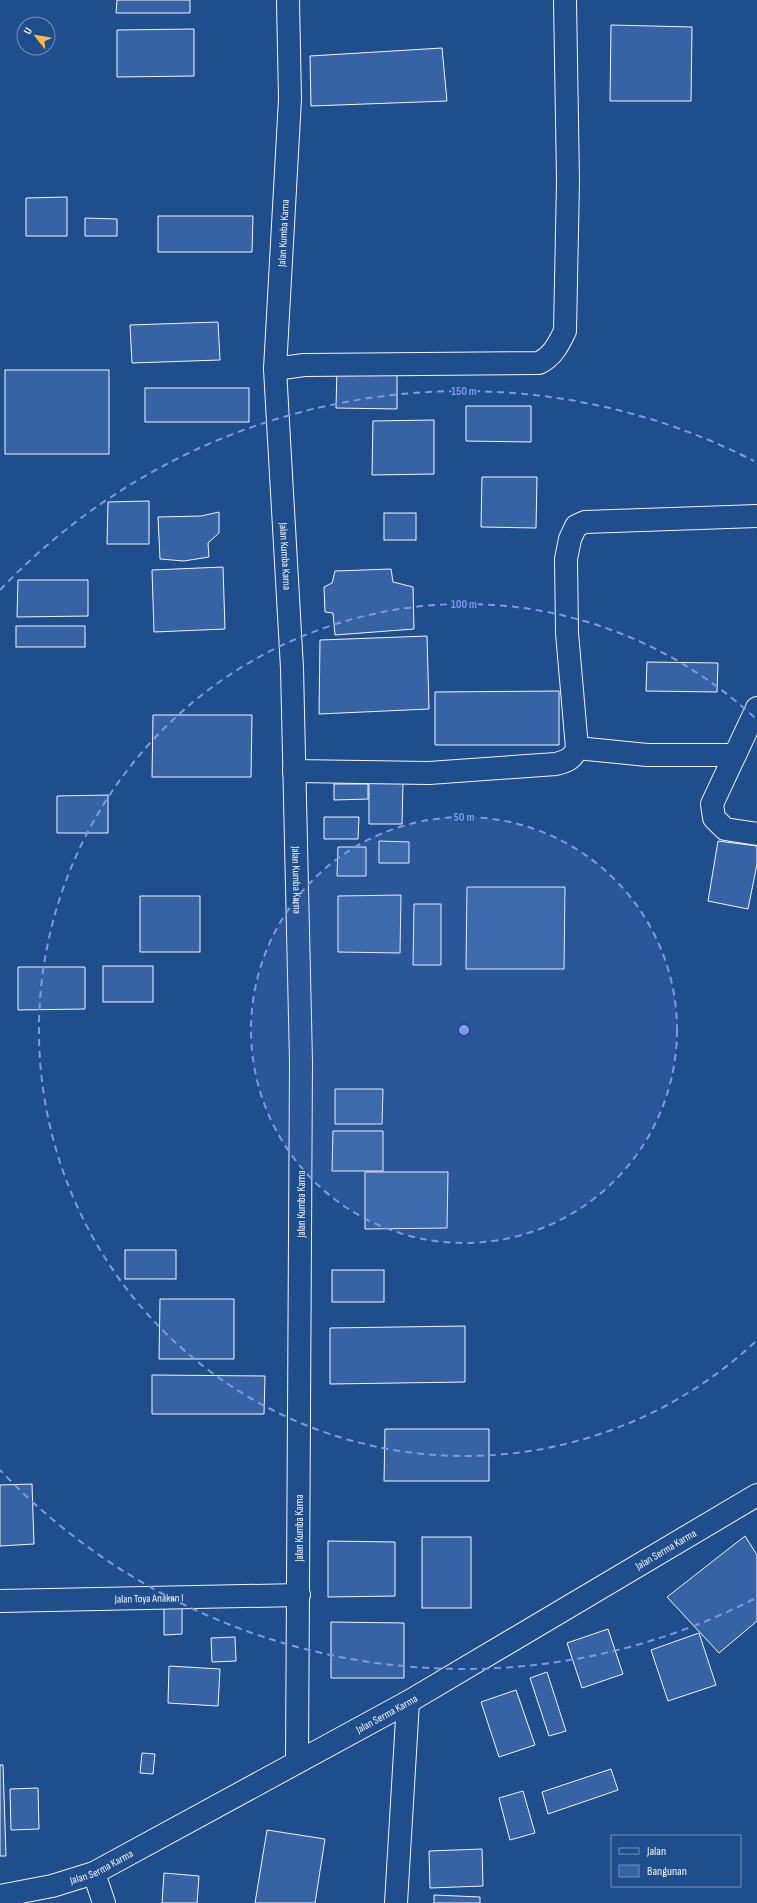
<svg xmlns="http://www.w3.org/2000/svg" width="757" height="1903" viewBox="0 0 757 1903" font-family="'Sofia Sans Condensed',sans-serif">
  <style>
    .building { fill: #3563a3; stroke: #f2f6ff }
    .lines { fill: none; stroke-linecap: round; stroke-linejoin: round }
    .minor-casing { stroke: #f2f6ff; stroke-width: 24 }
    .minor { stroke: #1f4e8c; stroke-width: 22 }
    .ring { fill: none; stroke: #7d9aea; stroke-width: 2; stroke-dasharray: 7 5 }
    .labels { text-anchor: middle; stroke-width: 3; stroke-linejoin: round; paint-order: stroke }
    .street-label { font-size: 11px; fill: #f2f6ff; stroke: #1f4e8c }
    .centre { fill: #7d9aea; stroke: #1f4e8c; stroke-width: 2 }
    .ring-label { font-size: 12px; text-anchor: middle; font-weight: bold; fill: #7d9aea; stroke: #1f4e8c; stroke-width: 3; stroke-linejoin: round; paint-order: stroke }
  </style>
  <rect width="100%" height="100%" fill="#1f4e8c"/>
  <!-- building -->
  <g class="building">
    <path d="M117,0h73v13h-74z"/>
    <path d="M611,25l81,2 -1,74h-81z"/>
    <path d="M194,29v47l-77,1v-47z"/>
    <path d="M442,48l5,53 -136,5 -1,-50z"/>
    <path d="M67,197v39h-41v-38z"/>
    <path d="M158,216h95l-1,36h-94z"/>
    <path d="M85,218l32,1v17h-32z"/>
    <path d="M218,322l2,38 -88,3 -2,-38z"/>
    <path d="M337,365h60v44l-61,-1z"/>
    <rect x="5" y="370" width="104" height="84"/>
    <rect x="145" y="388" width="104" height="34"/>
    <path d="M466,406h65v36l-65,-1z"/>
    <path d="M434,420v54l-62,1 1,-54z"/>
    <path d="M482,477h55l-1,51 -55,-1z"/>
    <path d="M149,501v43h-42l1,-42z"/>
    <path d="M219,512v21l-11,10 1,14 -25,4 -24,-2 -2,-42 43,-1z"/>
    <rect x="384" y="513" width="32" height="27"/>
    <path d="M223,567l2,62 -71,3 -2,-62z"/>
    <path d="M391,569l2,13 20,5 1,42 -79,6 -2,-22 -8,-1 -1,-25 8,-4 3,-12z"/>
    <path d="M18,580h70v36l-71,1z"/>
    <rect x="16" y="626" width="69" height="21"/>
    <path d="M427,636l2,73 -110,5 1,-74z"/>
    <path d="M647,662l71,1 -1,29 -71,-1z"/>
    <path d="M559,691v54h-124v-53z"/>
    <path d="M153,715h99l-1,62h-99z"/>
    <path d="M369,783h34l-1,41h-33z"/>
    <path d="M334,784h34v15l-34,1z"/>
    <path d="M108,795v38h-51v-37z"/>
    <path d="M324,817h35l-1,22h-34z"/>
    <path d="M379,841l30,1v21h-30z"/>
    <path d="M718,841l39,5v18l-9,45 -40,-8z"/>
    <path d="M338,847h28v29h-29z"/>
    <path d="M467,887h98l-1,82h-98z"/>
    <path d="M401,895l-1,58 -62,-1v-56z"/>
    <rect x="140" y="896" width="60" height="56"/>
    <path d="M414,904h27v61h-28z"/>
    <rect x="103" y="966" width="50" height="36"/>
    <path d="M18,967h67v42l-67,1z"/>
    <path d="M335,1089h48l-1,35h-47z"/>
    <path d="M333,1131h50v40h-51z"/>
    <path d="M365,1172h83l-1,56 -82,1z"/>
    <rect x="125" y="1250" width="51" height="29"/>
    <rect x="332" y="1270" width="52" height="32"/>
    <path d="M160,1299h74v60h-75z"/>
    <path d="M465,1326v56l-135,2v-56z"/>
    <path d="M152,1375l113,1 -1,38h-112z"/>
    <path d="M385,1429h104v52h-105z"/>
    <path d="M32,1484l2,60 -34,2v-61z"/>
    <path d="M745,1536l12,19v66l-38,32 -52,-56z"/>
    <rect x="422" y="1537" width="49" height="71"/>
    <path d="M328,1541l67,1v54l-67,1z"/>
    <path d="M164,1604h18v30l-18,1z"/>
    <path d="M331,1622l73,1v55h-73z"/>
    <path d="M608,1629l15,45 -41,14 -15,-45z"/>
    <path d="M699,1633l17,52 -48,16 -17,-51z"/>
    <path d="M235,1637l1,24 -24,1 -1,-24z"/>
    <path d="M169,1666l51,3 -2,37 -50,-3z"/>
    <path d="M547,1672l19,59 -17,5 -19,-58z"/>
    <path d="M516,1690l19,55 -36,12 -18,-55z"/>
    <path d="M142,1753l13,1 -2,20 -13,-1z"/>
    <path d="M0,1765h3l3,91h-6z"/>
    <path d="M611,1769l7,21 -70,24 -6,-22z"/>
    <path d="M38,1788l1,41 -28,1 -1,-41z"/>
    <path d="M523,1791l12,42 -25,7 -11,-42z"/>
    <path d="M267,1830l58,9 -10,64h-60z"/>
    <path d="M482,1849l1,37 -53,2 -1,-37z"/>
    <path d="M164,1873l35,3 -2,27h-35z"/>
    <path d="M434,1895l46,2v6h-46z"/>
  </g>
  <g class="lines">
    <!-- minor casing -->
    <g class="minor-casing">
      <g id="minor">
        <path id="s1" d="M288,0l2,99 -15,270 17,299 9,394 -4,699"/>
        <path d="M275,369l29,-4 235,-2c14,-7 19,-18 26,-32l3,-150 -3,-181"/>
        <path d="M757,708l-45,96 2,14 11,11 32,5"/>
        <path d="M577,748l70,7h88"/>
        <path d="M294,771l135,2 127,-9c11,-3 17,-5 21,-16l-10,-115 -1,-74 4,-20 6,-13 9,-4 172,-6"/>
        <path id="s2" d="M0,1601l299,-6"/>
        <path d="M94,1873l10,30"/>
        <path id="s3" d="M0,1896l52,-10 42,-13 314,-171 349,-207"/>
        <path d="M396,1903l12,-201"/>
      </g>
    </g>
    <!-- minor -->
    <use href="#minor" class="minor"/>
  </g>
  <!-- distance rings -->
  <circle cx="464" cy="1030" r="213" fill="#7d9aea" fill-opacity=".12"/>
  <g class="ring">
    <circle cx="464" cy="1030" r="213"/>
    <path d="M755 1342A426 426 0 1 1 755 718"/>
    <path d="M754 1599A639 639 0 0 1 0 1470M0 590A639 639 0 0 1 754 461"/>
  </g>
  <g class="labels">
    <!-- street labels -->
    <g class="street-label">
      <text transform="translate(283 233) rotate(-87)" y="4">Jalan Kumba Karna</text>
      <text dy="4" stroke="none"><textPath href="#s1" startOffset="557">Jalan Kumba Karna</textPath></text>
      <text dy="4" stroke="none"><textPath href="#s1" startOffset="881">Jalan Kumba Karna</textPath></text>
      <text transform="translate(301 1204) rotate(-90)" y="4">Jalan Kumba Karna</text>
      <text transform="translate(299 1528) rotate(-90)" y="4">Jalan Kumba Karna</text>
      <text dy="4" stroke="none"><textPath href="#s3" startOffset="754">Jalan Serma Karma</textPath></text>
      <text dy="4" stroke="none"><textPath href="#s2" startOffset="149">Jalan Toya Anakan I</textPath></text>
      <text dy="4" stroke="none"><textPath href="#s3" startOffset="430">Jalan Serma Karma</textPath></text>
      <text dy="4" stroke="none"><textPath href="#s3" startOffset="106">Jalan Serma Karma</textPath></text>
    </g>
  </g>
  <circle cx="464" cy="1030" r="6" class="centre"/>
  <g class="ring-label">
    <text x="464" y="395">150 m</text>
    <text x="464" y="608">100 m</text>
    <text x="464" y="821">50 m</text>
  </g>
  <!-- legend -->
  <rect x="611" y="1835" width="130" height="52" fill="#1f4e8c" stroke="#7391ba"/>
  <rect x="619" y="1848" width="20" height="6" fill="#1f4e8c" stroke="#7391ba"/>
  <text x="647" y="1855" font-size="12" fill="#f2f6ff">Jalan</text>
  <rect x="619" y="1865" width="20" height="12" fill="#3563a3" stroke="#7391ba"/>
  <text x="647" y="1875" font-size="12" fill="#f2f6ff">Bangunan</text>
  <!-- north arrow -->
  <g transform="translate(36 36) rotate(301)"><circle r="19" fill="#1f4e8c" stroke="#7391ba"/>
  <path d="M0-3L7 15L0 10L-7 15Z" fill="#ffb74d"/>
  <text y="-6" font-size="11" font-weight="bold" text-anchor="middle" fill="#f2f6ff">U</text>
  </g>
</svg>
